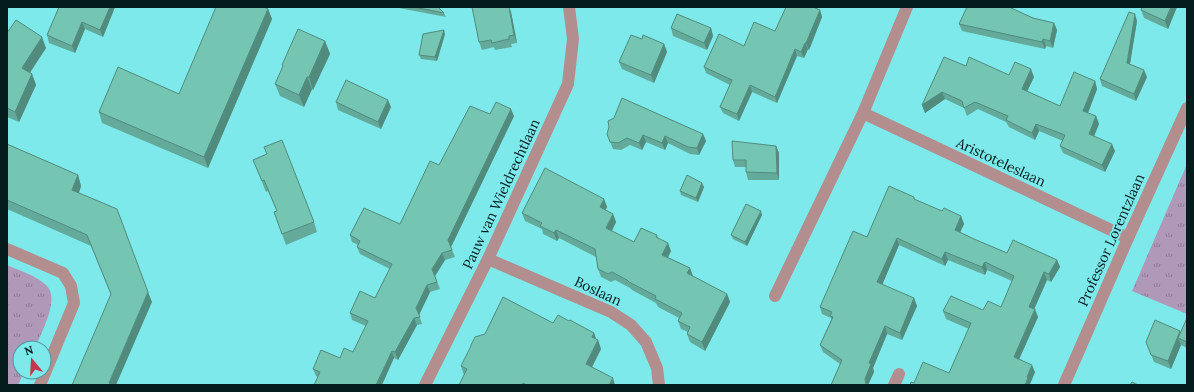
<svg xmlns="http://www.w3.org/2000/svg" width="1194" height="392" viewBox="0 0 1194 392" font-family="Lora,serif">
  <style>
    .park { fill: url(#park-tufts) }
    .lines { fill: none; stroke-linecap: round; stroke-linejoin: round }
    .minor { stroke: #b38e8e; stroke-width: 12 }
    .wall { fill: #64aa9a }
    .shaded-wall { fill: #518b7d }
    .building { fill: #74c6b3; stroke: #518b7d }
    .labels { text-anchor: middle; stroke-width: 3.5; stroke-linejoin: round; paint-order: stroke }
    .street-label { font-size: 14px; fill: #041c1c; stroke: #7de9eb }
  </style>
  <defs>
    <pattern id="park-tufts" width="24" height="20" patternUnits="userSpaceOnUse"><rect width="24" height="20" fill="#b098b9"/><path d="M3 7l-1-3M5 7V3M7 7l1-3M15 17l-1-3M17 17v-4M19 17l1-3" fill="none" stroke="#8d7b96"/></pattern>
  </defs>
  <rect width="100%" height="100%" fill="#7de9eb"/>
  <!-- park -->
  <g class="park">
    <path d="M1187,164v150l-55,-23z"/>
    <path d="M7,265c13,6 28,10 39,20 15,13 -5,48 -11,63h-15v24h4l-6,13h-11z"/>
  </g>
  <g class="lines">
    <!-- minor -->
    <g class="minor">
      <path d="M863,113l265,125"/>
      <path d="M7,249l56,24 8,13 3,17 -34,82"/>
      <path d="M488,259l123,53 20,13 15,17 11,26 2,17"/>
      <path d="M775,296l88,-183 44,-106"/>
      <path d="M425,385l63,-126 80,-175 5,-45 -4,-32"/>
      <path d="M894,385l5,-11"/>
      <path d="M1064,385l64,-147 59,-130"/>
    </g>
  </g>
  <!-- wall -->
  <g class="wall">
    <path d="M59,7h56l-12,30 -18,-8 -10,24 -26,-10 -2,-8z"/>
    <path d="M398,7h40l6,6 2,4 -47,-9z"/>
    <path d="M786,7h31l-1,1 4,2 2,7 -13,33 -1,-1 -4,9 -7,-2 -20,47 -25,-11 -13,29 -16,-8 -3,-6 10,-22 -24,-12 -2,-6 40,-21 31,-15z"/>
    <path d="M967,7h47l-1,2 20,9 21,5 3,7 -4,18 -7,-2 -1,3 -83,-18 -3,-7z"/>
    <path d="M1177,7l-9,22 -24,-11 -3,-8z"/>
    <path d="M268,9l4,10 -64,149 -106,-45 -3,-11 80,-18z"/>
    <path d="M511,12l6,31 -6,1 1,3 -17,3 -1,-3 -12,3 -3,-8z"/>
    <path d="M1137,21l-7,43 17,13 -11,24 -34,-15 -2,-7z"/>
    <path d="M671,28h40l2,8 -6,14 -34,-14z"/>
    <path d="M7,33l39,15 -16,25 2,1 4,11 -17,37 -12,-5z"/>
    <path d="M445,34l-8,27 -16,-2 -2,-4z"/>
    <path d="M642,39l22,5 3,8 -13,31 -32,-14 -3,-7z"/>
    <path d="M325,41l5,13 -17,36 -1,-1 -8,18 -24,-11 -5,-12 8,-16 -1,-3z"/>
    <path d="M966,66l43,9 25,2 -7,14 33,15 35,-25 2,8 -9,24 8,3 3,8 -5,12 21,15 -10,21 -42,-19 -3,-7 3,-5 -24,-10 -4,9 -26,-13 -3,-5 -28,-13 -11,7 -3,-8 -19,-9 -20,14 -3,-8z"/>
    <path d="M336,102l55,5 -10,22 -43,-19z"/>
    <path d="M490,114l24,2 -63,131 4,10 -10,3 -10,16 5,13 -10,3 -11,23 3,9 -5,1 -19,35 -4,-2 -76,19 -2,-1 -3,-7 40,-17 13,-26 -14,-6 -2,-7 25,-15 15,-29 -30,-15 -3,-7 1,-2 -6,-3 -2,-7 50,-11 39,-59z"/>
    <path d="M607,134h96l3,7 -7,14 -9,-1 -22,-11 -3,7 -19,-8 -4,8 -12,-5 -9,5 -8,-1z"/>
    <path d="M7,144l71,31 3,11 -2,7 73,109 -41,-7 -20,-49 -84,-37z"/>
    <path d="M776,146l3,7v27h-31l-2,-8v-5h-11l-2,-7z"/>
    <path d="M264,147l50,75 3,10 -31,13 -12,-33 3,-1 -9,-20 -2,1 -13,-32 14,-6z"/>
    <path d="M704,187l-6,15 -17,-7 -1,-4z"/>
    <path d="M914,197l1,3 27,11 19,5 3,8 -4,8 14,7 33,14 50,7 3,7 -9,15 -4,-2 -13,29 4,8 -19,42 16,13 -5,12 1,1h-121l39,-12 20,-44 -23,-10 -3,-8 40,-1 18,-3 11,-26 -25,-11 -2,5 -37,-15 -3,6 -46,-21 -17,40 32,13 3,8 -15,34 -15,-6 -14,34 1,4 -6,13h-37l9,-21 -17,-12 -3,-7 11,-25v-2l-9,-4 -2,-7 47,-70z"/>
    <path d="M604,199l3,8 -2,3 8,4 3,8 -4,9 22,11 23,-7 1,3 13,13 -3,6 22,11 3,8 34,18 3,8 -25,49 -15,-9 -3,-8 1,-2 -7,-3 -3,-8 1,-3 -21,-11 -2,-4 -24,-13 -2,-2 -15,-8 -4,2 -10,-5 -3,-8 -2,-12 -37,-19 -2,3 -14,-7 -1,-5 -17,-8 -3,-8z"/>
    <path d="M762,215l-15,31 -14,-7 -2,-4z"/>
    <path d="M1187,318v30l-6,-3 -10,24 -17,-7 -8,-20 34,-11 1,1z"/>
    <path d="M553,323l41,10 2,6 2,1 3,9 -9,18 23,18h-156l5,-10 -3,-9z"/>
  </g>
  <!-- shaded-wall -->
  <g class="shaded-wall">
    <path d="M110,7h5l-12,30 -3,-7z"/>
    <path d="M509,7l2,5 6,31 -3,-8z"/>
    <path d="M1171,7h6l-9,22 -3,-8z"/>
    <path d="M268,9l4,10 -64,149 -4,-11z"/>
    <path d="M820,10l2,7 -13,33 -3,-7z"/>
    <path d="M1135,14l2,7 -8,48 -2,-6z"/>
    <path d="M82,22l3,7 -10,24 -3,-7z"/>
    <path d="M1054,23l3,7 -4,18 -3,-7z"/>
    <path d="M711,28l2,8 -6,14 -3,-7z"/>
    <path d="M444,30l1,4 -8,27 -2,-4z"/>
    <path d="M42,37l4,11 -20,30 -4,-10z"/>
    <path d="M1043,39l3,7 -1,3 -3,-7z"/>
    <path d="M325,41l5,13 -17,36 -4,-13z"/>
    <path d="M805,43l3,6 -4,9 -3,-6z"/>
    <path d="M664,44l3,8 -13,31 -3,-8z"/>
    <path d="M795,49l2,7 -20,47 -2,-6z"/>
    <path d="M1031,69l3,8 -9,19 -3,-7z"/>
    <path d="M1144,70l3,7 -11,24 -2,-7z"/>
    <path d="M32,74l4,11 -17,37 -4,-10z"/>
    <path d="M307,77l5,12 -8,18 -5,-12z"/>
    <path d="M1095,81l2,8 -11,29 -3,-7z"/>
    <path d="M750,85l2,7 -13,29 -2,-7z"/>
    <path d="M942,92l3,7 -20,14 -3,-8z"/>
    <path d="M388,100l3,7 -10,22 -3,-7z"/>
    <path d="M511,109l3,7 -63,131 -3,-7z"/>
    <path d="M1096,116l3,8 -7,17 -3,-7z"/>
    <path d="M1036,124l3,7 -4,9 -3,-7z"/>
    <path d="M703,134l3,7 -7,14 -2,-7z"/>
    <path d="M643,135l3,7 -4,8 -3,-7z"/>
    <path d="M665,136l3,7 -3,7 -3,-7z"/>
    <path d="M1112,144l3,7 -10,21 -3,-7z"/>
    <path d="M776,146l3,7v27l-2,-7z"/>
    <path d="M78,175l3,11 -5,15 -4,-11z"/>
    <path d="M702,183l2,4 -6,15 -2,-4z"/>
    <path d="M604,199l3,8 -4,8 -3,-8z"/>
    <path d="M761,211l1,4 -15,31 -2,-4z"/>
    <path d="M613,214l3,8 -7,14 -3,-8z"/>
    <path d="M961,216l3,8 -6,13 -3,-7z"/>
    <path d="M556,230l3,8 -2,3 -3,-8z"/>
    <path d="M897,238l2,7 -19,45 -3,-8z"/>
    <path d="M668,243l3,8 -6,12 -3,-8z"/>
    <path d="M945,252l3,8 -3,6 -3,-7z"/>
    <path d="M442,253l3,7 -10,16 -3,-7z"/>
    <path d="M1057,260l3,7 -9,15 -2,-8z"/>
    <path d="M985,262l2,8 -2,5 -3,-8z"/>
    <path d="M690,268l3,9 -6,-4z"/>
    <path d="M1044,272l3,8 -15,34 -3,-7z"/>
    <path d="M427,285l3,7 -11,23 -3,-7z"/>
    <path d="M148,292l4,10 -36,83h-7v-2z"/>
    <path d="M727,294l3,8 -25,49 -3,-9z"/>
    <path d="M914,298l3,8 -15,34 -2,-7z"/>
    <path d="M1035,309l3,8 -21,47 -3,-7z"/>
    <path d="M414,318l3,7 -19,35 -3,-8z"/>
    <path d="M885,326l2,8 -14,34 1,4 -6,13h-1l-2,-6 4,-16z"/>
    <path d="M1180,331l3,8 -5,-1 3,7 -10,24 -3,-8z"/>
    <path d="M594,333l3,9 -5,-5z"/>
    <path d="M598,340l3,9 -12,24 -3,-9z"/>
    <path d="M392,351l2,7 -12,27h-6z"/>
    <path d="M1032,365l3,7 -5,12 1,1h-6l2,-8z"/>
    <path d="M613,378l2,7h-6z"/>
  </g>
  <!-- building -->
  <g class="building">
    <path d="M59,7h51l-10,23 -18,-8 -10,24 -25,-11z"/>
    <path d="M216,7h48l4,2 -64,148 -105,-45 19,-45 61,27z"/>
    <path d="M414,7h24l6,6z"/>
    <path d="M472,7h37l5,28 -5,1v3l-17,4 -1,-3 -12,2z"/>
    <path d="M786,7h27l7,3 -14,33h-1l-4,9 -6,-3 -20,48 -25,-12 -13,29 -17,-7 12,-27 -28,-13 15,-33 25,12 10,-24 21,9z"/>
    <path d="M967,7h42l24,11 21,5 -4,18 -7,-2 -1,3 -83,-18z"/>
    <path d="M1142,7h29l-6,14 -24,-11z"/>
    <path d="M1129,12l6,2 -8,49 17,7 -10,24 -34,-15z"/>
    <path d="M677,14l34,14 -7,15 -33,-15z"/>
    <path d="M16,20l26,17 -20,31 10,6 -17,38 -8,-4v-75z"/>
    <path d="M298,29l27,12 -16,36h-2l-8,18 -24,-11 8,-18 -1,-1z"/>
    <path d="M444,30l-9,27 -16,-2 4,-21z"/>
    <path d="M631,35l11,4 1,-4 21,9 -13,31 -32,-13z"/>
    <path d="M944,57l22,9 3,-9 40,18 6,-13 16,7 -9,20 38,17 14,-34 21,9 -12,30 13,5 -7,18 23,10 -10,21 -42,-19 5,-11 -29,-11 -4,9 -26,-13 2,-4 -33,-14 -11,6 -2,-7 -20,-9 -20,13z"/>
    <path d="M346,80l42,20 -10,22 -42,-20z"/>
    <path d="M622,98l81,36 -6,14 -9,-1 -23,-11 -3,7 -19,-8 -4,8 -12,-5 -9,5 -8,-1 -3,-8 2,-7 -1,-6 6,-3z"/>
    <path d="M496,102l15,7 -63,131 4,10 -10,3 -10,16 5,13 -10,3 -11,23 4,9 -6,1 -19,34 -3,-1 -16,34h-62l6,-13 -7,-3 8,-19 19,8 4,-10 9,4 15,-31 -18,-8 10,-22 15,7 17,-34 -35,-17 3,-6 -10,-6 14,-27 36,16 30,-63 9,4 31,-59 20,8z"/>
    <path d="M282,140l32,82 -32,12 -8,-22 3,-1 -13,-31 -2,1 -9,-21 14,-6 -3,-7z"/>
    <path d="M732,141l44,5 1,27 -31,-1v-12h-13z"/>
    <path d="M7,144l71,31 -6,15 45,19 31,83 -39,91 4,2h-41l39,-91 -24,-59 -80,-35z"/>
    <path d="M545,168l59,31 -4,8 13,7 -7,14 28,14 7,-14 16,7 -1,2 12,6 -6,12 28,13 -3,5 40,21 -25,48 -15,-8 3,-7 -12,-6 4,-8 -27,-14 1,-3 -27,-14 -2,-2 -15,-8 -4,2 -10,-5 -3,-20 -39,-19 -2,3 -14,-7 2,-3 -20,-10z"/>
    <path d="M687,175l15,8 -6,15 -16,-7z"/>
    <path d="M889,186l25,11v2l28,12 2,-3 17,8 -6,14 19,9 33,14 6,-13 44,20 -8,14 -5,-2 -15,35 6,2 -21,48 18,8 -5,12 1,1 -3,7h-115l1,-3 3,1 9,-21 26,11 22,-50 -28,-12 8,-15 32,14 5,-9 13,6 13,-31 -29,-14 -3,5 -37,-15 -3,7 -45,-21 -20,44 37,16 -14,35 -15,-7 -16,37 2,1 -6,15 1,6h-35l11,-25 -22,-15 13,-28 -3,-1 2,-4 -12,-5 33,-76 14,6z"/>
    <path d="M746,204l15,7 -16,31 -14,-7z"/>
    <path d="M503,297l50,26 5,-8 11,6 1,-1 24,13 -2,4 6,3 -12,24 27,14 -4,7h-82l-4,-2 -1,2h-63l8,-16 -6,-3 10,-20v-1l4,-8 10,-3z"/>
    <path d="M1187,318v24l-9,-4z"/>
    <path d="M1155,320l25,11 -12,30 -17,-6 -5,-13z"/>
    <path d="M1132,382l6,3h-8z"/>
  </g>
  <g class="labels">
    <!-- street labels -->
    <g class="street-label">
      <text transform="translate(1001 162) rotate(25)" y="5">Aristoteleslaan</text>
      <text transform="translate(501 194) rotate(-65)" y="5">Pauw van Wieldrechtlaan</text>
      <text transform="translate(1111 240) rotate(-66)" y="5">Professor Lorentzlaan</text>
      <text transform="translate(598 291) rotate(25)" y="5">Boslaan</text>
    </g>
  </g>
  <!-- border -->
  <rect width="1194" height="392" fill="none" stroke="#041c1c" stroke-width="16"/>
  <!-- north arrow -->
  <g transform="translate(32 360) rotate(342)"><circle r="19" fill="#7de9eb" stroke="#4d9798"/>
  <path d="M0-3L7 15L0 10L-7 15Z" fill="#c6354b"/>
  <text y="-6" font-size="11" font-weight="bold" text-anchor="middle" fill="#041c1c">N</text>
  </g>
</svg>
